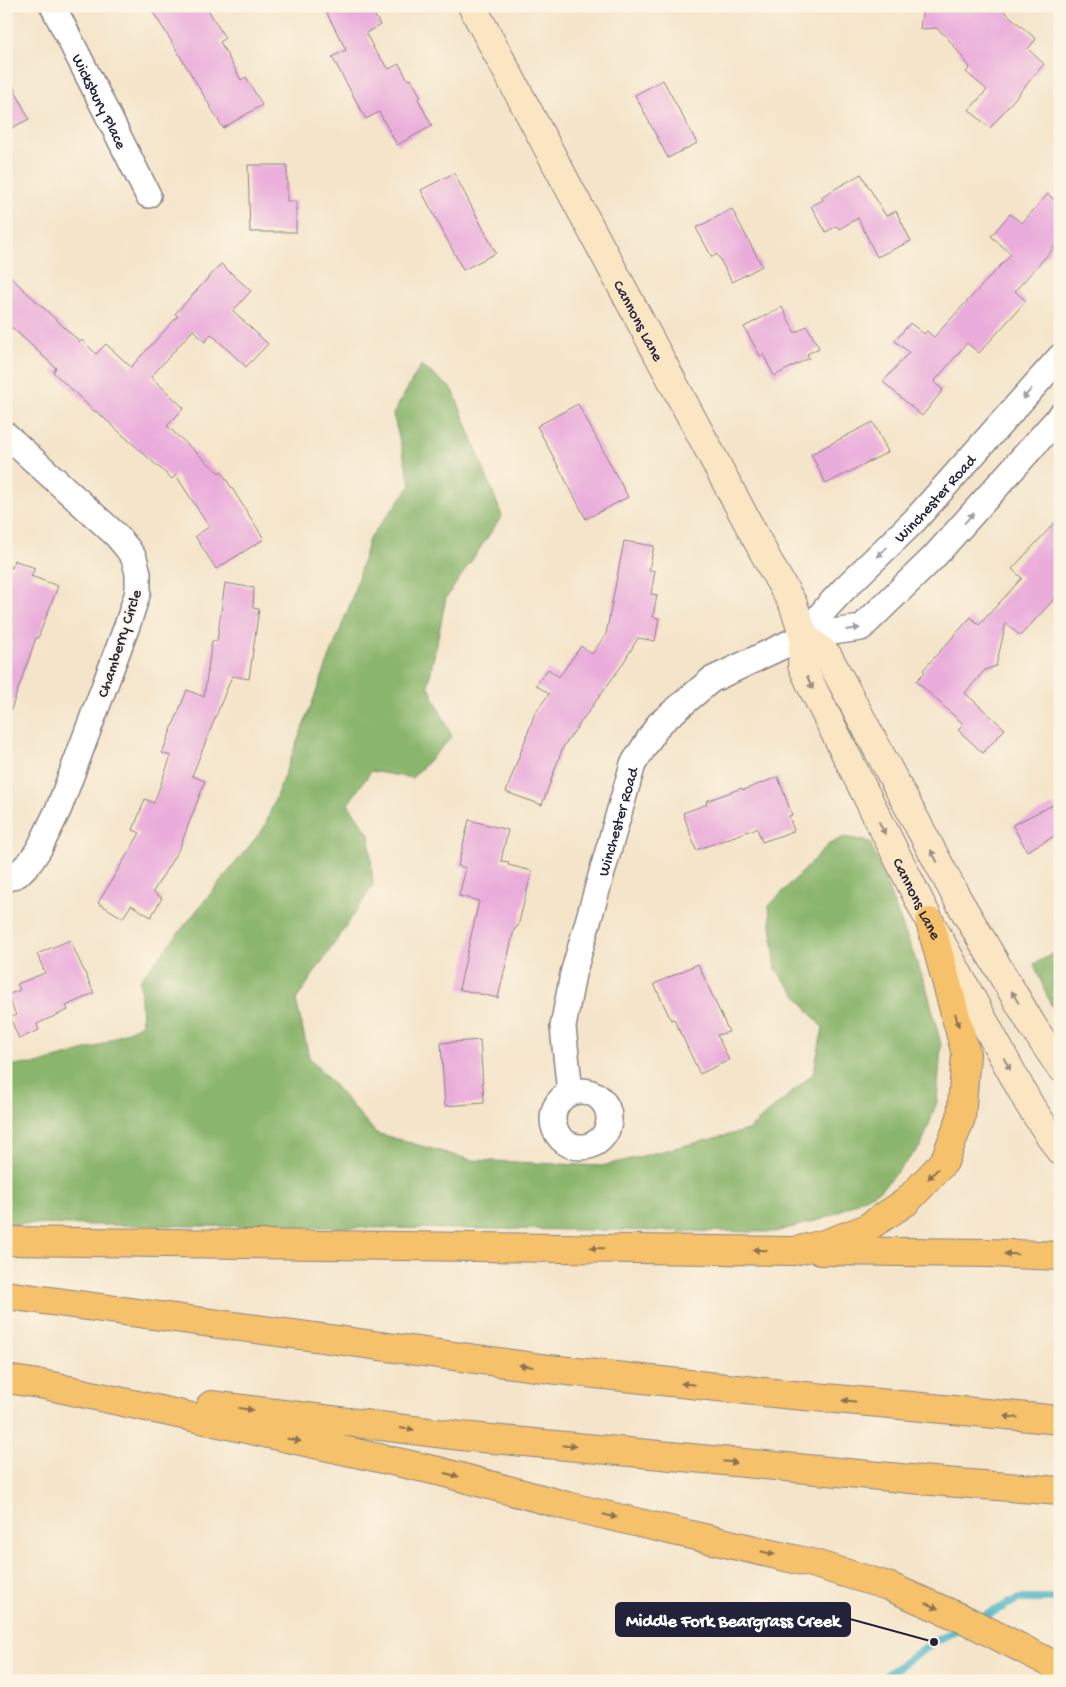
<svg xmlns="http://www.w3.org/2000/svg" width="1066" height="1687" viewBox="0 0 1066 1687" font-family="'Gochi Hand',sans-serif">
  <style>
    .forest { fill: #8ab56c; stroke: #566c54 }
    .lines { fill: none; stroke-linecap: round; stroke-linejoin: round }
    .stream { stroke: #46b3c3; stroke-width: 8 }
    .building { fill: #eaaddb }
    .street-casing { stroke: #8b8382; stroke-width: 28 }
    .secondary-casing { stroke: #8b8382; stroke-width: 30 }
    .highway-casing { stroke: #8b8382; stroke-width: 30 }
    .street { stroke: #fff; stroke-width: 25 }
    .secondary { stroke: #fbe6c4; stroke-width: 28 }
    .highway { stroke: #f5c16b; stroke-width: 28 }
    .oneway { fill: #9c9ca7 }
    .oneway2 { fill: #998e86 }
    .oneway3 { fill: #8c7253 }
    .labels { text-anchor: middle; stroke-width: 4; stroke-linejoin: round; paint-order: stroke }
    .street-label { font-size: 16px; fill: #22223b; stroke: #fcf5e5 }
    .leader { fill: none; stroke: #22223b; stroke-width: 2 }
    .callout-dot { fill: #22223b; stroke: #fcf5e5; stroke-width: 2 }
    .callout { fill: #22223b; stroke: #22223b; stroke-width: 2 }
    .callout-label { font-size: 18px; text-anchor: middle; font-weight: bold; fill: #fff }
  </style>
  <rect width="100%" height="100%" fill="#fcf5e5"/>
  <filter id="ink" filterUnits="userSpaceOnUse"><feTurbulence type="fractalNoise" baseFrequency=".02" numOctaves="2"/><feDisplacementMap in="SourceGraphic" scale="10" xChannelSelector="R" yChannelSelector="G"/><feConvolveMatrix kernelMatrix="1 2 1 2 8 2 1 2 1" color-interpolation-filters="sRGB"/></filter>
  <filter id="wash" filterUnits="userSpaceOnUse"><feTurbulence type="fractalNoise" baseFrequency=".0096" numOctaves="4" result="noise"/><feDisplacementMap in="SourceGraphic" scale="20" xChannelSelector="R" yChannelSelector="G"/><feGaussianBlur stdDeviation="1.12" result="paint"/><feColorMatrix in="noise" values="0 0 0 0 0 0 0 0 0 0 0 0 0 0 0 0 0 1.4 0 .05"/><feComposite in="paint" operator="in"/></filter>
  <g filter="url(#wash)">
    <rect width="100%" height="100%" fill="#f4e4c9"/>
    <!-- forest -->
    <g class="forest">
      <path d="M421,365l32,25 49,126 -56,82 -18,87 24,52 -40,41 -41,-7 -23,33 21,30 4,52 -77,114 13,57 67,76 95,27 131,6 146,-36 65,-56 10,-46 -47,-58 -7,-64 59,-61 16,-8 26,5 57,147 14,56 -4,57 -16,44 -41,44 -54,28 -51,14 -769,-8v-159l31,-1 59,-17 46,-23 -2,-44 124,-152 88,-229 17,-60 42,-54 -18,-71z"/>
      <path d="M1060,950v67l-10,-14 -16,-39z"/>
    </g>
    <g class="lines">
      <!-- stream -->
      <g class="stream">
        <path d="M979,1619l39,-20h42"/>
        <path d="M878,1681l56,-39 30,-16"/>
      </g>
    </g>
    <g id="blocks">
      <!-- building -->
      <g class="building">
        <path d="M149,6h57l19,32 -5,4 21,38 5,-3 16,28 -39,23 -53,-89z"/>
        <path d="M323,6h47l10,19 -14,8 9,18 14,18 10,-5 9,16 3,-1 10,18 -3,2 14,27 -35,19 -18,-33 -13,7 -34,-62 14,-7z"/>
        <path d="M923,6h75l38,33 -8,10 16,15 -54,64 -21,-18 18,-20 -21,-18 4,-5 -24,-31 -10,-8 -16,1z"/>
        <path d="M6,72l23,47 -23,12z"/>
        <path d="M663,80l34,63 -29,15 -33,-63z"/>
        <path d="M248,165h39v36h9v31h-46z"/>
        <path d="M454,173l42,80 -33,17 -42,-80z"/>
        <path d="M861,174l25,42 10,-5 15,30 -34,16 -19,-39 -19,11 -2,-3 -11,6 -15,-26 12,-6 -2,-3z"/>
        <path d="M1048,194l12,11v36l-45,50 11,10 -47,52 -12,-10 -33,39 9,8 -21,26 -39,-34 26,-30 -14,-11 15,-18 14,11 3,-3 7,6 77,-83 -20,-18 19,-22 12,9z"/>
        <path d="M732,209l30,57 -30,16 -15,-28 -5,3 -16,-29z"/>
        <path d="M221,264l30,27 -18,20 35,33 -22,23 -35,-33 -6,8 -12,-12 -42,47 33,31 -17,18 52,47 2,-2 43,68 -48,30 -21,-33 14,-9 -33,-52 -4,4 -76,-68 -1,1 -42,-40 3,-4 -50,-46v-49l74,69 2,-2 14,14 10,-10 25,23 47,-51 -3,-2z"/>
        <path d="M782,307l13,26 12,-7 12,22 -12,6 2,4 -35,18 -11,-22 -3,2 -16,-29z"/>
        <path d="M578,404l50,93 -42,22 -49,-93z"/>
        <path d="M873,422l15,30 -62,32 -15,-30z"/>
        <path d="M1060,517v76l-40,43 -14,-13 -10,43 -11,4 -20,23 40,36 -22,24 -25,-23 5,-6 -47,-43 9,-9 -2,-2 48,-53 8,8 43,-47 -10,-9z"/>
        <path d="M624,541l30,5 -5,24 6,1 -4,23 6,1 -4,22 6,1 -4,23 -17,-3 -16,27 -59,82 -21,58 -36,-13 29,-79 14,-19 -13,-9 12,-16 11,8 22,-31 11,8 14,-20z"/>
        <path d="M14,560l21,8 -4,8 27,10 -20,52h-2l-27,77 -3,-1v-148l6,2z"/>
        <path d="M225,583l29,5 -1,20 6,1 -10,70 -17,-3 -40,100 13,5 -25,66 -27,45 9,6 -11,19 -20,-12 -8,13 -25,-15 42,-70 -7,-3 12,-31 9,4 17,-47 -9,-3 25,-63 17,7 8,-56h5z"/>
        <path d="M778,777l14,38 -3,1 5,15 -32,11 -5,-14 -61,22 -13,-37 24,-9 -1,-3 36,-13 1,2z"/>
        <path d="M1053,805l7,13v15l-33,18 -14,-25 1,-2z"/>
        <path d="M469,820l39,10 -7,31 8,1 -1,3 24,6 -14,55 -4,4 -16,68 -39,-9 20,-88 -20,-5 7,-28 -8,-2z"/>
        <path d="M70,940l24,53 -28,13 2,4 -31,14 2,6 -20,9 -9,-22 6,-2 -9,-20 13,-5 -3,-6 28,-11 -8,-19z"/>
        <path d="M698,964l31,68 -12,3 12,25 -29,14 -26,-55 -3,1 -17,-36z"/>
        <path d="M480,1040l4,63 -39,3 -4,-63z"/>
      </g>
    </g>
  </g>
  <g filter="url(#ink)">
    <use href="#blocks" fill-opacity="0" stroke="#8b8382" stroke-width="1"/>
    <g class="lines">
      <!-- street casing -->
      <g class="street-casing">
        <g id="street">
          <path id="s1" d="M53,6l95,189"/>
          <path d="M6,435l110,100 11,13 7,10 4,15v19l-10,31 -69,185 -20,41 -8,12 -13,13 -12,5"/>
          <path id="s2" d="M804,636l23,-29 17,-18 70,-68 146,-164"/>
          <circle cx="581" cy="1119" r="28"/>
          <path id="s3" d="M570,1093l-7,-66 10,-53 60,-210 26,-40 52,-44 93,-44 57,-8 72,-70 127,-142"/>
        </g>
      </g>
      <!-- secondary casing -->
      <g class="secondary-casing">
        <g id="secondary">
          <path id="s4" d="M472,6l301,564 20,34 11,32 -2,29 9,20 119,237 99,182 31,47"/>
          <path d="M804,636l24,20 129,242 75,127 28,42"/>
        </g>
      </g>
      <!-- highway casing -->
      <g class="highway-casing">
        <g id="highway">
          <path d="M6,1241l788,10 30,-7 41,-15 41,-27 38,-40 17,-44 5,-64 -36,-132"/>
          <path d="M821,1251l168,2 71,3"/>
          <path d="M6,1295l543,74 234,25 277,26"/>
          <path d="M6,1379l53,8"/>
          <path d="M41,1384l397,87 129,35 248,58 73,22 80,35 92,47"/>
          <path d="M211,1405l250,31 471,45 128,10"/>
        </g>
      </g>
      <!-- street -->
      <use href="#street" class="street"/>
      <!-- secondary -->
      <use href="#secondary" class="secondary"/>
      <!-- highway -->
      <use href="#highway" class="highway"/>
    </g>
    <!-- one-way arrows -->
    <defs><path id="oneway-solid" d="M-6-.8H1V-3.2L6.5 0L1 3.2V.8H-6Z" transform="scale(1.25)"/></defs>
    <g class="oneway">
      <use href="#oneway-solid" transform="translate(1027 394) rotate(131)"/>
      <use href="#oneway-solid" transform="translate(969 518) rotate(-48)"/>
      <use href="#oneway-solid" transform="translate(882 552) rotate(136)"/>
      <use href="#oneway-solid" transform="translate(853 629) rotate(-8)"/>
    </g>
    <g class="oneway2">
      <use href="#oneway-solid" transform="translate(810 683) rotate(65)"/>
      <use href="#oneway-solid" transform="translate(882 828) rotate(63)"/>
      <use href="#oneway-solid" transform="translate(934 856) rotate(-119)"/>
      <use href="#oneway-solid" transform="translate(1015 997) rotate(-120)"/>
      <use href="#oneway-solid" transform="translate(1007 1064) rotate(61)"/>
    </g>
    <g class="oneway3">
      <use href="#oneway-solid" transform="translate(957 1020) rotate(75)"/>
      <use href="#oneway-solid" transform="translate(933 1174) rotate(134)"/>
      <use href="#oneway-solid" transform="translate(597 1248) rotate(-179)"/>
      <use href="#oneway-solid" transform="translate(760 1250) rotate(-179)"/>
      <use href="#oneway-solid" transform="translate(1011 1254) rotate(-178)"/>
      <use href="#oneway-solid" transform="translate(526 1366) rotate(-172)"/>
      <use href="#oneway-solid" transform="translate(688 1384) rotate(-174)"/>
      <use href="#oneway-solid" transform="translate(849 1401) rotate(-174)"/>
      <use href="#oneway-solid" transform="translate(246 1409) rotate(7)"/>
      <use href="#oneway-solid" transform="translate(1011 1417) rotate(-174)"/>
      <use href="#oneway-solid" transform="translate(407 1429) rotate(7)"/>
      <use href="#oneway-solid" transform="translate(294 1440) rotate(12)"/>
      <use href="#oneway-solid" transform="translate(569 1446) rotate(6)"/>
      <use href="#oneway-solid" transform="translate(730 1462) rotate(5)"/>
      <use href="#oneway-solid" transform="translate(452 1475) rotate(15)"/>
      <use href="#oneway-solid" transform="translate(610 1516) rotate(13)"/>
      <use href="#oneway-solid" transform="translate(768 1553) rotate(13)"/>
      <use href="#oneway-solid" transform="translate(932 1606) rotate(24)"/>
    </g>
  </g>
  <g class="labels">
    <!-- street labels -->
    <g class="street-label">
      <text dy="6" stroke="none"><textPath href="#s1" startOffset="106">Wicksbury Place</textPath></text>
      <text dy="6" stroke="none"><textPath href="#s4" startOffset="356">Cannons Lane</textPath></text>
      <text dy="6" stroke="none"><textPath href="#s2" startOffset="190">Winchester Road</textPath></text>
      <text transform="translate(118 643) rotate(-72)" y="6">Chamberry Circle</text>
      <text dy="6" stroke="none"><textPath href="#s3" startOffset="279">Winchester Road</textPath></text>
      <text dy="6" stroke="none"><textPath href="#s4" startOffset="1002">Cannons Lane</textPath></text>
    </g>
  </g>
  <!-- callouts -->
  <path class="leader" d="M934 1642L850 1619"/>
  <circle class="callout-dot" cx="934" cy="1642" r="5"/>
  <rect class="callout" x="616" y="1603" width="234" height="33" rx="5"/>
  <g class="callout-label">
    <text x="733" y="1626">Middle Fork Beargrass Creek</text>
  </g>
  <!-- margin -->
  <rect width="1066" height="1687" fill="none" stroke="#fcf5e5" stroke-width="25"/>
</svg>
